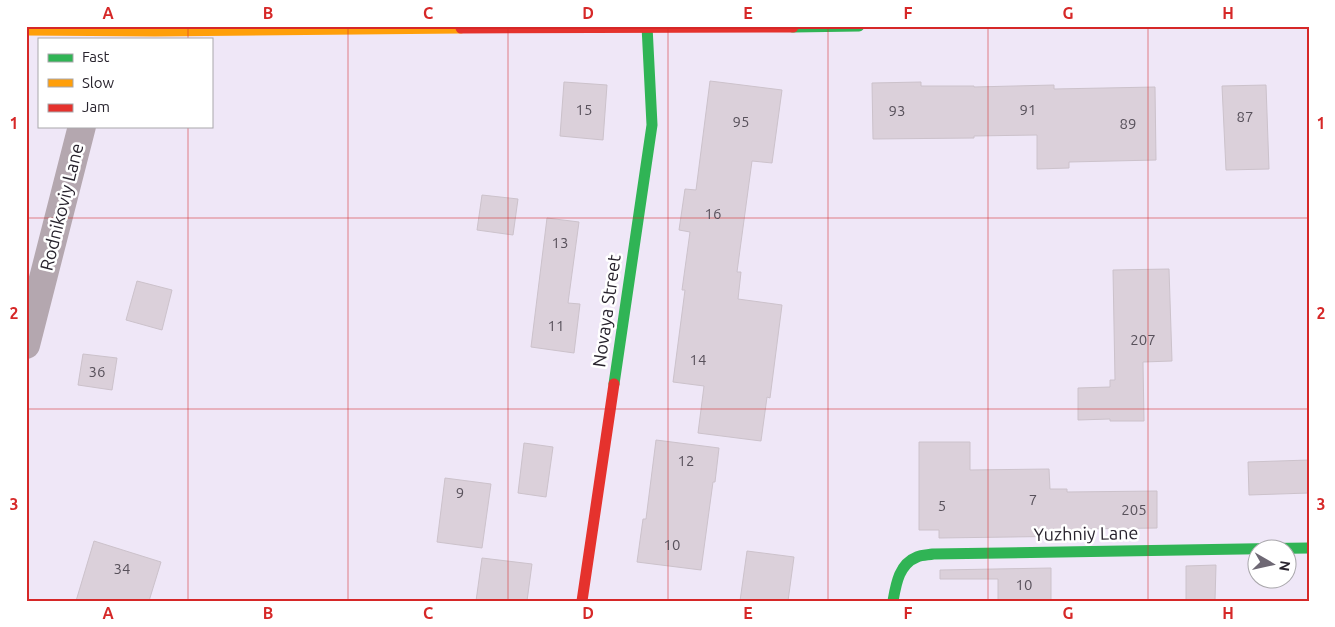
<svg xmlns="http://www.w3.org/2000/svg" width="1335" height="627" viewBox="0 0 1335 627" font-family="Ubuntu,sans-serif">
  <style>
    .building { fill: #dbd0da; stroke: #ccc2cb }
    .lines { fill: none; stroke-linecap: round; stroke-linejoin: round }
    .street { stroke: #b4a7af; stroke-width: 28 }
    .fast { stroke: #30b455; stroke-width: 11 }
    .slow { stroke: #ff9f0a; stroke-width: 11 }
    .jam { stroke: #e5322d; stroke-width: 11 }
    .grid { fill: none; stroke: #d62828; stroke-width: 1; stroke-opacity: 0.55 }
    .labels { text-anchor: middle; stroke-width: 5; stroke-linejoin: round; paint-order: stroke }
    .number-label { font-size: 15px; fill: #58515b }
    .street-label { font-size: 18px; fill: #28232d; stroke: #fff }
    .neatline { fill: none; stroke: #d62828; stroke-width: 2 }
    .grid-label { font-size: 16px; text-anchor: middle; font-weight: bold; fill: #d62828 }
  </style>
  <rect width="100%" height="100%" fill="#efe7f7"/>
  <!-- building -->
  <g class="building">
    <path d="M710,81l72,9 -10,73 -20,-2 -15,111h4l-3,27 44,6 -12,93 -3,-1 -6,44 -63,-8 6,-47 -31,-4 12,-92h-3l8,-58 -11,-2 6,-41 11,1z"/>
    <path d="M564,82l43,3 -4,55 -43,-4z"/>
    <path d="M921,82v4h53v1l80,-2v4l101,-2 1,73 -87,2v6l-32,1v-34l-63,1v2l-101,1 -1,-56z"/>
    <path d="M1266,85l3,84 -43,1 -4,-84z"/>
    <path d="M482,195l36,4 -5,36 -36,-5z"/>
    <path d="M547,218l32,4 -11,81 12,1 -6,49 -43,-6z"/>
    <path d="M1169,269l3,92 -29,1 1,59h-34v-2l-32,1v-32l32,-1v-7h5l-2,-110z"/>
    <path d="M137,281l35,9 -10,40 -36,-10z"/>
    <path d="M83,354l34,4 -5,32 -34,-5z"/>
    <path d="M656,440l63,8 -4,34h-2l-12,88 -64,-8 6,-43h3z"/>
    <path d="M919,442h51v28l79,-1 1,20h17v3l90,-1v37l-75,1v7l-143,2v-8h-20z"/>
    <path d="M524,443l29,4 -7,50 -28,-4z"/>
    <path d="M1309,460v33l-60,2 -1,-33z"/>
    <path d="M445,478l46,6 -9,64 -45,-6z"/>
    <path d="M94,541l67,21 -12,39h-73z"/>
    <path d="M747,551l47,6 -6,44h-48z"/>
    <path d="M482,558l50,6 -5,37h-51z"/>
    <path d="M1216,565l-1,36h-29v-35z"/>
    <path d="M1051,568v33h-53v-22h-58v-9z"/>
  </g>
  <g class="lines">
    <!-- street -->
    <path class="street" d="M26,345l56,-219"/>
    <!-- fast -->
    <g class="fast">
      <path d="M793,27l66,-1"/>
      <path d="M614,384l38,-259 -5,-99"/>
      <path d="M893,601c3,-17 6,-37 24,-44 5,-2 11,-2 16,-3l376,-6"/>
    </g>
    <!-- slow -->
    <path class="slow" d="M26,30l129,1 306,-3"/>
    <!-- jam -->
    <g class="jam">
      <path d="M461,28l332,-1"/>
      <path d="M582,601l32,-217"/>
    </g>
  </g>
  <!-- grid -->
  <path class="grid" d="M188,26v13M348,26v575M508,26v575M668,26v575M828,26v575M988,26v575M1148,26v575M188,126v475M26,218h1283M26,409h1283"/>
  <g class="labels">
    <!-- number labels -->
    <g class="number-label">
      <text x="584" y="115">15</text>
      <text x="1028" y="115">91</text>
      <text x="897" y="116">93</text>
      <text x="1245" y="122">87</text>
      <text x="741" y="127">95</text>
      <text x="1128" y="129">89</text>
      <text x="713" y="219">16</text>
      <text x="560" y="248">13</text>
      <text x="556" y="331">11</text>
      <text x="1143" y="345">207</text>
      <text x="698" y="365">14</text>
      <text x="97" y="377">36</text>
      <text x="686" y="466">12</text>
      <text x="460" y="498">9</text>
      <text x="1033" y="505">7</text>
      <text x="942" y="511">5</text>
      <text x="1134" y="515">205</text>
      <text x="672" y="550">10</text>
      <text x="122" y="574">34</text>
      <text x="1024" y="590">10</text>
    </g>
    <!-- street labels -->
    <g class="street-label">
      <text transform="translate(62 207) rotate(-76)" y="6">Rodnikoviy Lane</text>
      <text transform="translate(607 311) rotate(-82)" y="6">Novaya Street</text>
      <text transform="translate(1086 534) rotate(-1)" y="6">Yuzhniy Lane</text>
    </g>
  </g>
  <!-- border -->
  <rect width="1335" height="627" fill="none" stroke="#ffffff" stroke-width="55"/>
  <!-- legend -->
  <rect x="38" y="38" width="175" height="90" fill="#ffffff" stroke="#a9a7ab"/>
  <rect x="48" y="54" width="25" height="8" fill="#30b455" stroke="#a9a7ab"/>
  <text x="82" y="62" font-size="15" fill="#28232d">Fast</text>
  <rect x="48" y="79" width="25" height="8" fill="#ff9f0a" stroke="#a9a7ab"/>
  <text x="82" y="88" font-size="15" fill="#28232d">Slow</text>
  <rect x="48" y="104" width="25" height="8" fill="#e5322d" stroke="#a9a7ab"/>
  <text x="82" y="112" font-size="15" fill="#28232d">Jam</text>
  <!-- north arrow -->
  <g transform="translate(1272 564) rotate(99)"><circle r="24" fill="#ffffff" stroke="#a9a7ab"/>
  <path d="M0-4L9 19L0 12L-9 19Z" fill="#6e6874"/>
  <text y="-8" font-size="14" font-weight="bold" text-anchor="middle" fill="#28232d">N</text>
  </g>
  <rect x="28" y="28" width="1280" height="572" class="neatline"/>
  <g class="grid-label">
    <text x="108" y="19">A</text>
    <text x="268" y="19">B</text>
    <text x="428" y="19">C</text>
    <text x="588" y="19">D</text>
    <text x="748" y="19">E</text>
    <text x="908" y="19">F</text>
    <text x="1068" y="19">G</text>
    <text x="1228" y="19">H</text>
    <text x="14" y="129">1</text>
    <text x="1321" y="129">1</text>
    <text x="14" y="319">2</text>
    <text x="1321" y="319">2</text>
    <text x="14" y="510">3</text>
    <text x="1321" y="510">3</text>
    <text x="108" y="619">A</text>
    <text x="268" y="619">B</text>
    <text x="428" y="619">C</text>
    <text x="588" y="619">D</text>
    <text x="748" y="619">E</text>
    <text x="908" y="619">F</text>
    <text x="1068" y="619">G</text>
    <text x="1228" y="619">H</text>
  </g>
</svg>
